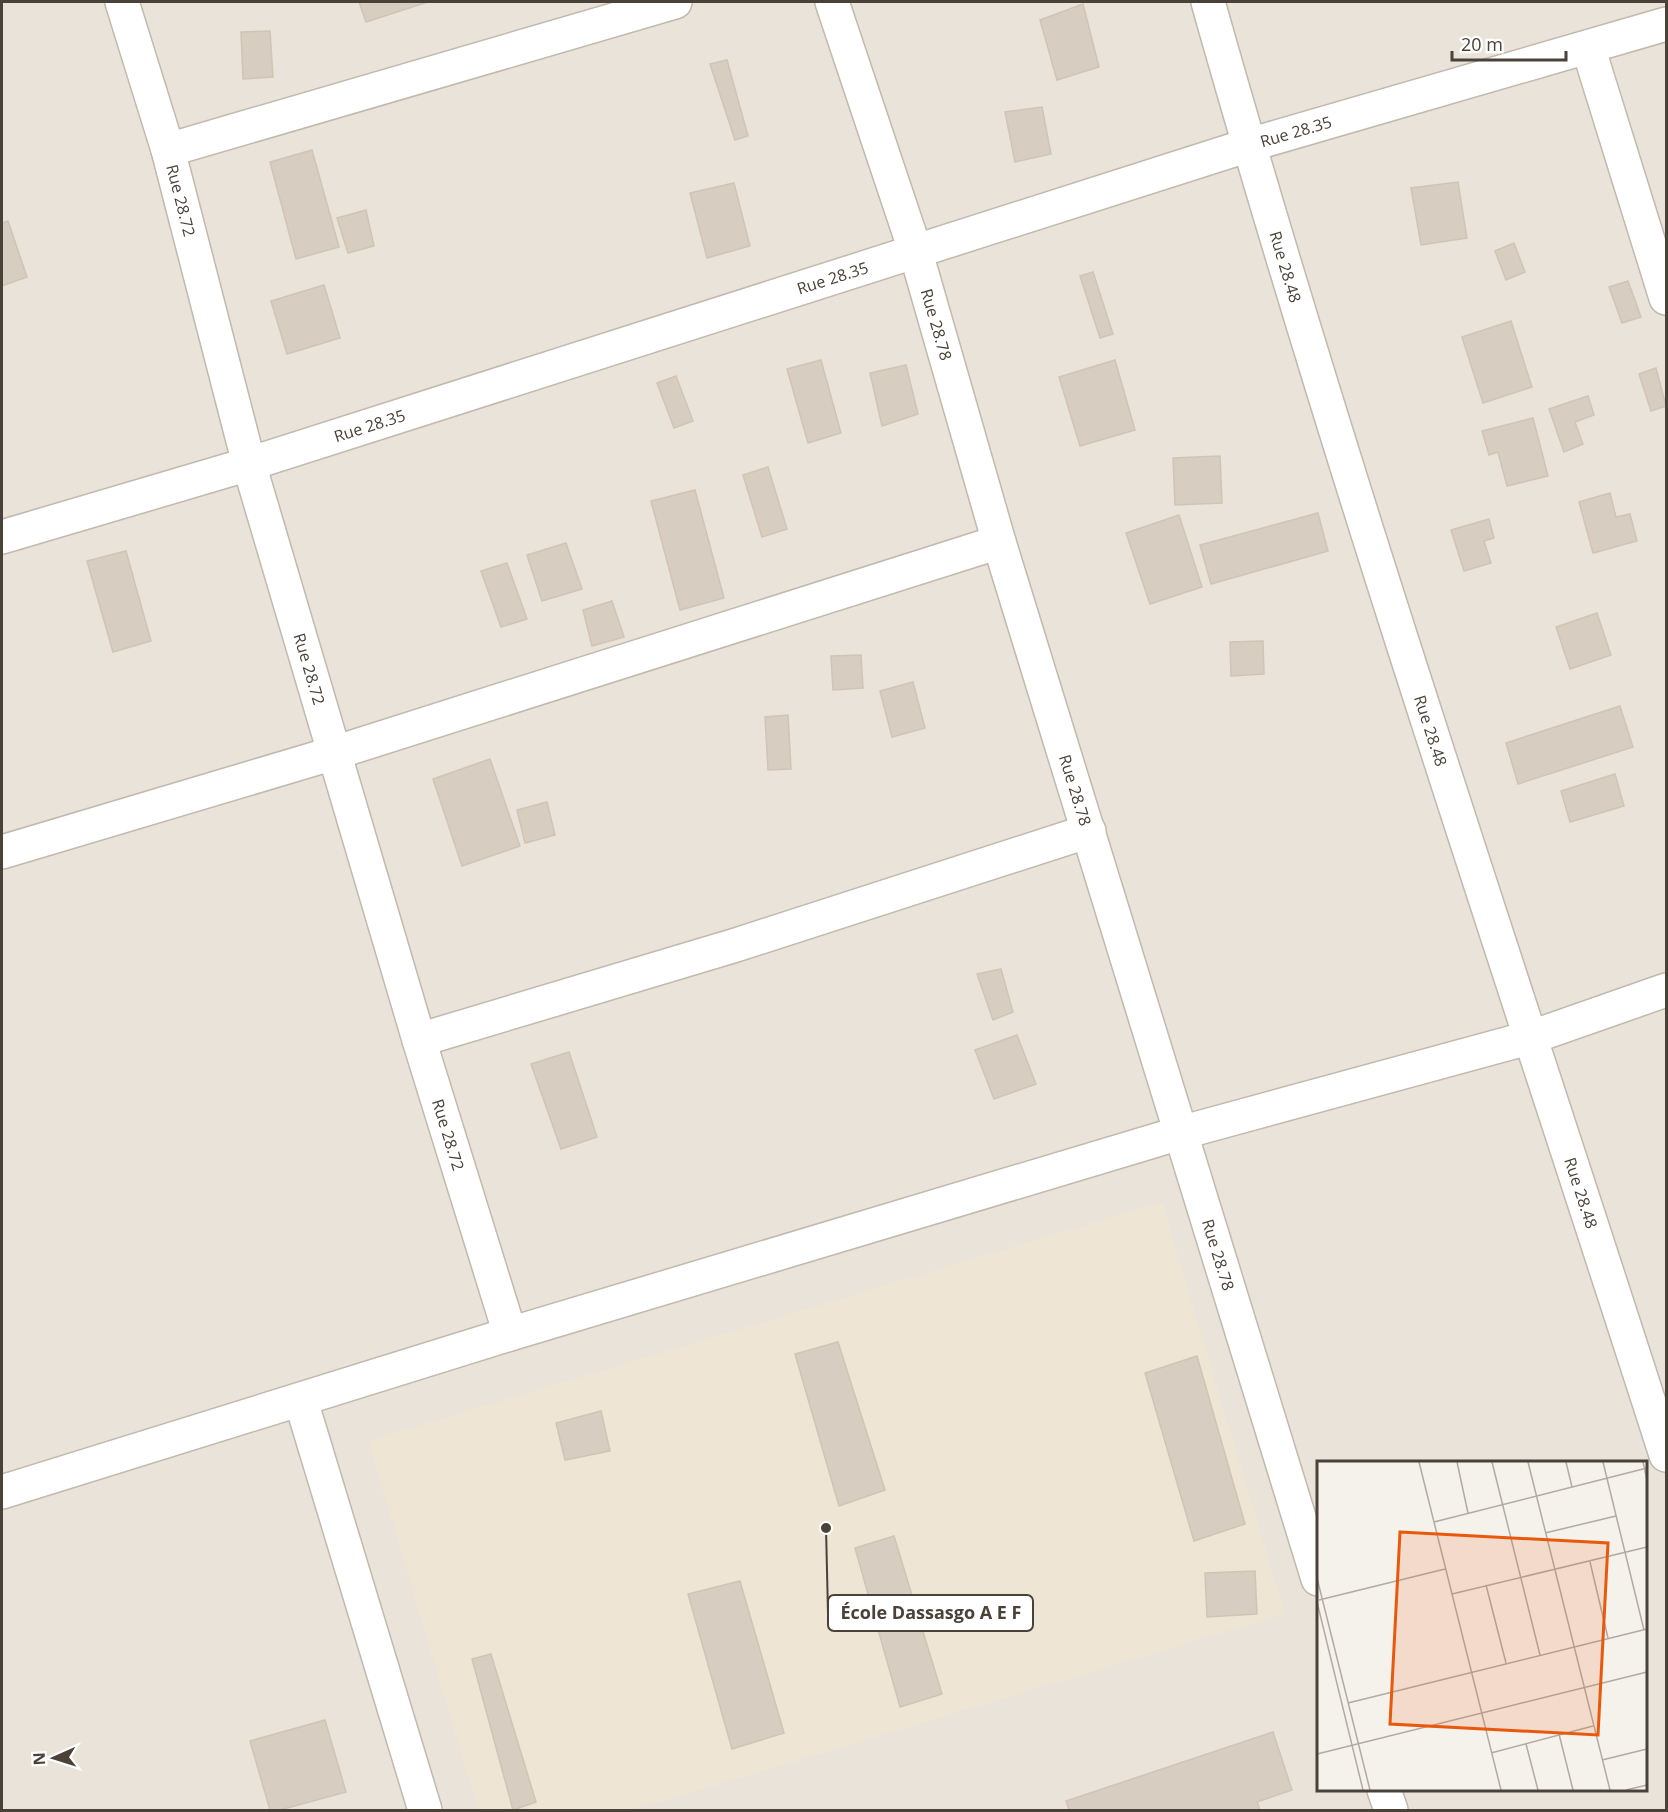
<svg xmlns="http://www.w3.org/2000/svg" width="1668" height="1812" viewBox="0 0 1668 1812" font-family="'Open Sans',sans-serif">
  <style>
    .residential { fill: #e9e3d9; fill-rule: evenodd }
    .education { fill: #eee5d5 }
    .building { fill: #d7cdc0; stroke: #d2c4b3; stroke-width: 1.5 }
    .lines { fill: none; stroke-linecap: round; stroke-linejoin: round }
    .minor-casing { stroke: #c1b9ad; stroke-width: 36 }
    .minor { stroke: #fff; stroke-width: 33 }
    .labels { text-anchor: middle; stroke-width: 4.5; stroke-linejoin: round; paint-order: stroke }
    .street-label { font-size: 16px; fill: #4a4238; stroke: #fff }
    .inset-road { fill: none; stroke: #b1aba3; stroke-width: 1.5 }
    .view { fill: #e8590c; fill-opacity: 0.15; stroke: #e8590c; stroke-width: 3 }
    .inset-edge { fill: none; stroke: #4a4238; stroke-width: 3 }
    .leader { fill: none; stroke: #4a4238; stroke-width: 2 }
    .callout-dot { fill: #4a4238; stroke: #fff; stroke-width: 2 }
    .callout { fill: #fff; stroke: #4a4238; stroke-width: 2 }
    .callout-label { font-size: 18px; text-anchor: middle; font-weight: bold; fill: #4a4238 }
  </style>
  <rect width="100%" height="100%" fill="#f5f1eb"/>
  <!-- residential -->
  <path class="residential" d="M2,2h1664v1808h-1664zM1318,1462h328v328h-328z"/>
  <!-- education -->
  <path class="education" d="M1162,1202l123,412 -652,196h-155l-110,-369z"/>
  <!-- building -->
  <g class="building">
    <path d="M359,2h65l1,1 -59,19z"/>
    <path d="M1083,4l16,63 -42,13 -17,-60z"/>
    <path d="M270,31l3,46 -30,2 -2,-47z"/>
    <path d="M727,60l21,76 -13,4 -25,-76z"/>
    <path d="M1042,107l9,47 -36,8 -10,-50z"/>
    <path d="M312,150l27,97 -43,12 -26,-97z"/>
    <path d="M1458,182l9,56 -46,7 -10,-57z"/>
    <path d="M734,183l16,63 -43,12 -17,-65z"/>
    <path d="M366,210l8,36 -26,7 -11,-35z"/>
    <path d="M8,221l19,56 -25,9v-63z"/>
    <path d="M1514,243l11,29 -19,8 -11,-29z"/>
    <path d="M1093,272l20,62 -13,4 -20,-62z"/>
    <path d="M1628,281l13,36 -19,6 -13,-36z"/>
    <path d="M324,285l16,53 -53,16 -16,-53z"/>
    <path d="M1511,321l21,66 -49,16 -21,-66z"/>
    <path d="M821,360l20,73 -33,10 -21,-74z"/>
    <path d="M1115,360l20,70 -55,16 -21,-69z"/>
    <path d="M906,365l12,49 -36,12 -12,-53z"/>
    <path d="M1656,368l10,38 -15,5 -12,-37z"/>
    <path d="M676,376l17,45 -19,7 -17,-45z"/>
    <path d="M1588,396l6,19 -19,7 8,22 -19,8 -15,-43z"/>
    <path d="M1533,418l15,58 -41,10 -9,-34 -9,3 -7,-24z"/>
    <path d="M1220,456l2,47 -47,2 -2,-47z"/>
    <path d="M768,467l19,62 -25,8 -19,-62z"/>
    <path d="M695,490l29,108 -44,12 -29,-109z"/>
    <path d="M1610,493l6,24 14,-3 7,27 -44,12 -14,-51z"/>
    <path d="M1318,513l10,38 -117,33 -11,-39z"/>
    <path d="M1179,515l23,72 -52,17 -24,-71z"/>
    <path d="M1489,519l5,19 -10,3 7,22 -27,8 -13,-41z"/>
    <path d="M566,543l16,46 -40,12 -15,-46z"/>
    <path d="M126,551l25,90 -38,11 -26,-91z"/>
    <path d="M507,563l20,56 -26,8 -20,-56z"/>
    <path d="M612,601l12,36 -32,9 -9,-36z"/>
    <path d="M1597,613l14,42 -41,14 -14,-42z"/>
    <path d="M1263,641l1,33 -33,2 -1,-34z"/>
    <path d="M861,655l2,33 -30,2 -2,-34z"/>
    <path d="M913,682l12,46 -33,9 -12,-46z"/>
    <path d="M1620,706l13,41 -115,37 -12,-41z"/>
    <path d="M788,715l3,54 -23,1 -3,-53z"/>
    <path d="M490,759l30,87 -58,20 -29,-87z"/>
    <path d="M1615,774l9,32 -54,16 -9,-31z"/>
    <path d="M547,802l8,33 -30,8 -8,-33z"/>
    <path d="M1001,969l12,43 -20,8 -16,-46z"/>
    <path d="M1017,1035l19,49 -42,15 -19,-49z"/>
    <path d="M569,1052l28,85 -36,12 -30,-85z"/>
    <path d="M838,1342l47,148 -46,16 -44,-152z"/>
    <path d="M1197,1356l48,168 -51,17 -49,-168z"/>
    <path d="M601,1411l9,40 -45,9 -9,-37z"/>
    <path d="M894,1536l48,158 -42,13 -45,-159z"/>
    <path d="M1255,1571l2,43 -50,3 -2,-44z"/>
    <path d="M740,1581l44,152 -52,16 -44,-155z"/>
    <path d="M491,1654l45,148 -23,8 -41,-151z"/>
    <path d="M325,1720l21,72 -66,18h-10l-20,-69z"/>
    <path d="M1273,1732l19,58 -35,12 3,8h-191l-3,-9z"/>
  </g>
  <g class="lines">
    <!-- minor casing -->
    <g class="minor-casing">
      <g id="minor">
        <path id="s1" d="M122,2l46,148 81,314 170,576 91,294"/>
        <path id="s2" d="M832,2l84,251 83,289 319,1037"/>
        <path id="s3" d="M1208,2c138,488 303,970 458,1453"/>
        <path d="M1588,47l78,251"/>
        <path d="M168,150l507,-148"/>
        <path id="s4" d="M2,537l247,-73 1000,-319 417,-121"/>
        <path d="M2,852l332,-99 665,-211"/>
        <path d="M419,1040l317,-95 353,-114"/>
        <path d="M301,1401l124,409"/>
        <path d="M2,1492l508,-158 670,-201 352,-96 134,-47"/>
        <path d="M1384,1790l7,20"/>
      </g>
    </g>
    <!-- minor -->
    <use href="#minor" class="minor"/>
  </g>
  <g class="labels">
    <!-- street labels -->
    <g class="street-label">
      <text dy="6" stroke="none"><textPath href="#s4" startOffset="1356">Rue 28.35</textPath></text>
      <text dy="6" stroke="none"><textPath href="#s1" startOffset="207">Rue 28.72</textPath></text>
      <text dy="6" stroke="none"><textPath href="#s3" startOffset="276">Rue 28.48</textPath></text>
      <text dy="6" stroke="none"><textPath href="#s4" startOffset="870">Rue 28.35</textPath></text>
      <text dy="6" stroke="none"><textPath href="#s2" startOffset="339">Rue 28.78</textPath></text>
      <text dy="6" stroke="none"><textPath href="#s4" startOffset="384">Rue 28.35</textPath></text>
      <text dy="6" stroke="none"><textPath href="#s1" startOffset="693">Rue 28.72</textPath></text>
      <text dy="6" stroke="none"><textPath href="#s3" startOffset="762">Rue 28.48</textPath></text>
      <text dy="6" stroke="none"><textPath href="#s2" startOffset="825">Rue 28.78</textPath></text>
      <text dy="6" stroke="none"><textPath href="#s1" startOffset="1179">Rue 28.72</textPath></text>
      <text dy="6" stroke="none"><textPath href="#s3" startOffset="1248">Rue 28.48</textPath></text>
      <text dy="6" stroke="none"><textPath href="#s2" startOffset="1311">Rue 28.78</textPath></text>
    </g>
  </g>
  <!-- overview -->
  <g transform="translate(1317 1461)">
    <rect width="330" height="330" fill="#f5f1eb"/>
    <path class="inset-road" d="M102,1l82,328M140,1l11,51M175,1l48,193M211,1l82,328M249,1l6,25M286,1l41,168M326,1l4,18M117,61l213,-54M228,72l71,-17M273,101l18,76M0,117l53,212M169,124l20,78M135,133l195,-47M2,139l126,-31M0,141l46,188M31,242l299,-74M242,273l14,56M209,283l12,46M174,292l102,-27M0,293l330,-82M285,299l45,-11M309,329l21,-5"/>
    <path class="view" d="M83,71l208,11 -10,192 -208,-11z"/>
    <rect width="330" height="330" class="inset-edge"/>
  </g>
  <!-- callouts -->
  <path class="leader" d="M826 1528L828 1613"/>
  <circle class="callout-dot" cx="826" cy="1528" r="6"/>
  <rect class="callout" x="828" y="1595" width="205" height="36" rx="6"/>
  <g class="callout-label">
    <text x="931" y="1619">École Dassasgo A E F</text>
  </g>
  <!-- border -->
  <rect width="1668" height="1812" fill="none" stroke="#4a4238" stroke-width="6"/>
  <!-- north arrow -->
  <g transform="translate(54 1758) rotate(267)" stroke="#ffffff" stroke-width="4.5" paint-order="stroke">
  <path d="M0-4.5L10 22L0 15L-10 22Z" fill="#4a4238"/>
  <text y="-9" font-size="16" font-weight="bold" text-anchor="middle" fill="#4a4238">N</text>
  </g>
  <!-- scale -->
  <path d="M1452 51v9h114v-9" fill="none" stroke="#4a4238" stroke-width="3"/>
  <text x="1461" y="51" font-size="18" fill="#4a4238" stroke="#ffffff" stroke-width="4.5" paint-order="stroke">20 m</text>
</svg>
